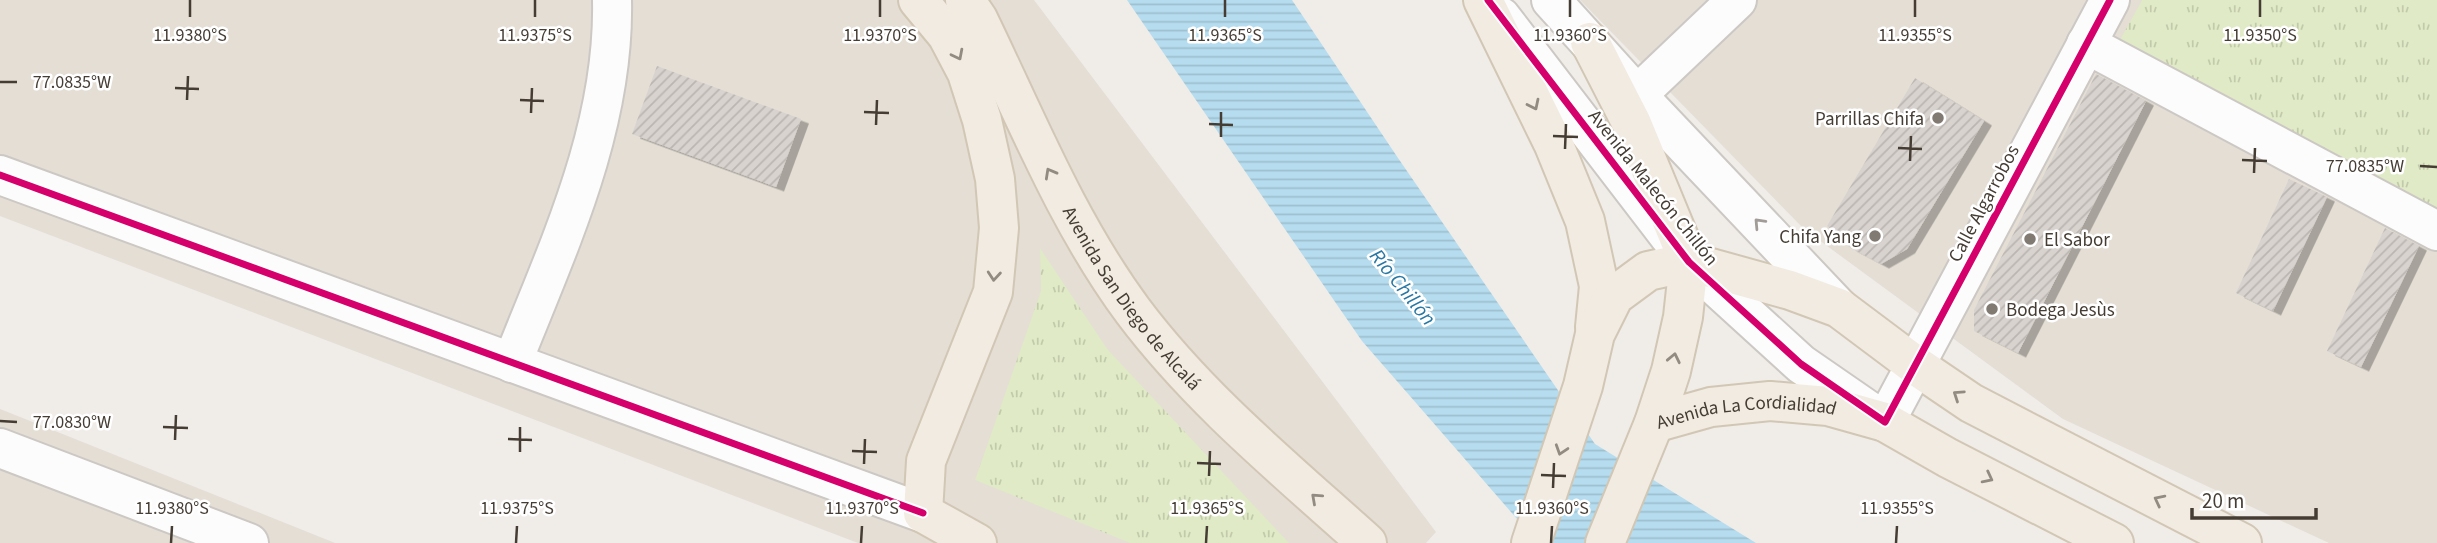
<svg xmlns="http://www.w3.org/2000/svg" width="2437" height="543" viewBox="0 0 2437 543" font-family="'Source Sans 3',sans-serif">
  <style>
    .residential { fill: #e4ded5 }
    .park { fill: url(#park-tufts) }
    .water { fill: url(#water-rules) }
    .building { fill: url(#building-hatch); filter: url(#shadow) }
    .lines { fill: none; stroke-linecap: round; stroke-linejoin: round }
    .minor-casing { stroke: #ccc8c4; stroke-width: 42 }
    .major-casing { stroke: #d2c7b4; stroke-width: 42 }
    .minor { stroke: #fdfcfc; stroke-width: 38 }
    .major { stroke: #f1ebe2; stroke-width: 38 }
    .cycleway-casing { stroke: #fff; stroke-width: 11 }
    .cycleway { stroke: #d6006c; stroke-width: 7 }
    .oneway { stroke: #928b82 }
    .oneway2 { stroke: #a19c98 }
    .ticks { fill: none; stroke: #453d34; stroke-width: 2.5 }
    .poi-dot { fill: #817a73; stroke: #fff; stroke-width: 2.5 }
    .labels { text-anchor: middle; stroke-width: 5; stroke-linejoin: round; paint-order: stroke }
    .poi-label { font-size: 19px; fill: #453d34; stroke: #fff; text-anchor: end }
    .street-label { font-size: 19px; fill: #453d34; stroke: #fff }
    .water-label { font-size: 21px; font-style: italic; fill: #2878a4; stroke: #fff }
    .ticks-label { font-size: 18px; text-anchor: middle; fill: #453d34; stroke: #fff; stroke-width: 5; stroke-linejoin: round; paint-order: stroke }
  </style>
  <defs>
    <pattern id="park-tufts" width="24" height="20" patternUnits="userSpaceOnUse" patternTransform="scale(1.75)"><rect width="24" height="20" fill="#e0eac6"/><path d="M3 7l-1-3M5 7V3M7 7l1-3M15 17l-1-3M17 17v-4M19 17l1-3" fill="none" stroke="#c2caab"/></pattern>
    <pattern id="water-rules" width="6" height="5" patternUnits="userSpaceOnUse" patternTransform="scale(1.75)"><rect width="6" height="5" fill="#b6ddef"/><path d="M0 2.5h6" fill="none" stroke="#9ebfce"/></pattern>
    <pattern id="building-hatch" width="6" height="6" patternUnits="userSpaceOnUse" patternTransform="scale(1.75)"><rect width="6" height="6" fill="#d8d3cf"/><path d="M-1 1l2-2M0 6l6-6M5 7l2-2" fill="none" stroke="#bbb6b2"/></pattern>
    <filter id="shadow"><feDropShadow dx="8" dy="4.5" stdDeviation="0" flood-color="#0004"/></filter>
  </defs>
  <rect width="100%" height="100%" fill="#f0ece8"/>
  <!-- residential -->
  <g class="residential">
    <path d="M0,0h1034l402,532 -10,11h-568l-858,-327z"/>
    <path d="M1580,0h857v543h-108l-266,-124 -259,-190z"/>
    <path d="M0,409l335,134h-335z"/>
  </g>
  <!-- park -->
  <g class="park">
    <path d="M2142,0h295v223l-323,-172z"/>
    <path d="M1040,248l68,102 181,193h-159l-155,-63 66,-189z"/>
  </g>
  <!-- water -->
  <path class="water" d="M1127,0h165l106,158 197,286 161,99h-218l-176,-202z"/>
  <!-- building -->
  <g class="building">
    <path d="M657,66l144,53 -25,68 -144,-53z"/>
    <path d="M2096,74l50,27 -128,252 -44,-22v-21z"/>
    <path d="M1915,78l69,43 -77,128 -26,15 -32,-17 -22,-21z"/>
    <path d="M2289,179l38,18 -54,114 -37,-18z"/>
    <path d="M2385,228l34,18 -58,121 -34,-16z"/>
  </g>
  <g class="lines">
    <!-- minor casing -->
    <g class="minor-casing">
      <g id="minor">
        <path d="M1551,0l86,95 202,213"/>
        <path d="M1501,17l188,245 112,102 84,58 225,-422"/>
        <path d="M2086,44l351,187"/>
        <path d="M1637,95l100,-95"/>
        <path d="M0,175l923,338"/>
        <path d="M512,363c46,-116 103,-235 100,-363"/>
        <path d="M0,448l249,95"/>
      </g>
    </g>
    <!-- major casing -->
    <g class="major-casing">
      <g id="major">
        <path d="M918,0l29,35 20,38 15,47 13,59 4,49 -6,64 -67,169 -3,52 54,30"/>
        <path id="s1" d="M965,0l13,19c48,99 89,203 155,292 66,88 153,159 234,232"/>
        <path d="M1483,0l71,145 31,76 14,65 -4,41"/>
        <path d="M1590,42l42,82 57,138 -6,55 -12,54 -17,52 -49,120"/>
        <path id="s2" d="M1654,423l57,-16 59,-6 58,5 57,16 63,36 166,85"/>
        <path d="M1531,543l52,-157 12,-52 19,-38 34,-25 41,-9 101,28 49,18 76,57 56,38 271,140"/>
      </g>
    </g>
    <!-- minor -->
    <use href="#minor" class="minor"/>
    <!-- major -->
    <use href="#major" class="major"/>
    <!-- cycleway casing -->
    <g class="cycleway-casing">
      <g id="cycleway">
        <path d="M1488,0l201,262 112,102 84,58 225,-422"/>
        <path d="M0,175l923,338"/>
      </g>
    </g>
    <!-- cycleway -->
    <use href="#cycleway" class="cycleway"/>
  </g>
  <!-- one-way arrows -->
  <defs><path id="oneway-chevron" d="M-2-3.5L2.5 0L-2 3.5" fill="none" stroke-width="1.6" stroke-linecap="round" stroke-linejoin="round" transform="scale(1.75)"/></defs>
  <g class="oneway">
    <use href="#oneway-chevron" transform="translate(958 55) rotate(63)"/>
    <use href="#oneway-chevron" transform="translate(1534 105) rotate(64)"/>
    <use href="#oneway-chevron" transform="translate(1050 173) rotate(-119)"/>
    <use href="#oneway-chevron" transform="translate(994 276) rotate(95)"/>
    <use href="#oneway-chevron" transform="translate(1674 358) rotate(-78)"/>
    <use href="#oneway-chevron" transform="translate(1958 395) rotate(-146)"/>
    <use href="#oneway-chevron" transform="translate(1561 450) rotate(108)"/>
    <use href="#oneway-chevron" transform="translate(1988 478) rotate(27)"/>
    <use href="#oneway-chevron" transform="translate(1316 498) rotate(-138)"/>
    <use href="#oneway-chevron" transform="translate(2159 500) rotate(-153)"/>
  </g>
  <use class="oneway2" href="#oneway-chevron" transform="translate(1759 223) rotate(-133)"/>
  <!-- ticks -->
  <path class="ticks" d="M190,17v-17M535,17v-17M880,17v-17M1225,17v-17M1570,17v-17M1915,17v-17M2260,17v-17M0,82h17M175,88l24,1M187,100l1,-24M520,100l24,1M864,112l25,1M531,113l1,-25M1209,124l24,1M876,125l1,-25M1553,136l25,1M1221,137v-25M1898,148l24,1M1565,149l1,-25M2242,160l25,1M1910,161l1,-25M2420,166l17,1M2254,173l1,-25M0,421l17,1M163,427l25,1M508,439l24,1M175,440l1,-25M852,451l25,1M520,452v-25M1197,463l24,1M864,464l1,-25M1541,475l25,1M1209,476l1,-25M1553,488l1,-25M171,543l1,-17M516,543l1,-17M861,543l1,-17M1206,543l1,-17M1551,543l1,-17M1896,543l1,-17"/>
  <!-- markers -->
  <g class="poi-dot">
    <circle cx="1938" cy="118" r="7"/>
    <circle cx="1875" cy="236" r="7"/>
    <circle cx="2030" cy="239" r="7"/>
    <circle cx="1992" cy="309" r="7"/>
  </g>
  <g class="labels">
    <!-- poi labels -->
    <g class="poi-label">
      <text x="1924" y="125">Parrillas Chifa</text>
      <text x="1861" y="243">Chifa Yang</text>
      <text x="2044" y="246" text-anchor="start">El Sabor</text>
      <text x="2006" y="316" text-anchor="start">Bodega Jesùs</text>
    </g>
    <!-- street labels -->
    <g class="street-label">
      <text transform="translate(1654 187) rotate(51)" y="7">Avenida Malecón Chillón</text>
      <text transform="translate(1983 203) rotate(-62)" y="7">Calle Algarrobos</text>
      <text dy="7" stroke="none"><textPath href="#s1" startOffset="343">Avenida San Diego de Alcalá</textPath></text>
      <text dy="7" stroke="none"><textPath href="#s2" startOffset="94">Avenida La Cordialidad</textPath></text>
    </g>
    <!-- water labels -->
    <g class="water-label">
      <text transform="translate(1403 287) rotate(51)" y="7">Río Chillón</text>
    </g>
  </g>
  <g class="ticks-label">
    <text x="190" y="41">11.9380°S</text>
    <text x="535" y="41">11.9375°S</text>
    <text x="880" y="41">11.9370°S</text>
    <text x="1225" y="41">11.9365°S</text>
    <text x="1570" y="41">11.9360°S</text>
    <text x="1915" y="41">11.9355°S</text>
    <text x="2260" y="41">11.9350°S</text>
    <text x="72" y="88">77.0835°W</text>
    <text x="2365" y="172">77.0835°W</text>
    <text x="72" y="428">77.0830°W</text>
    <text x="172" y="514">11.9380°S</text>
    <text x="517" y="514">11.9375°S</text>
    <text x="862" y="514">11.9370°S</text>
    <text x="1207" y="514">11.9365°S</text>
    <text x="1552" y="514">11.9360°S</text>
    <text x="1897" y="514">11.9355°S</text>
  </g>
  <!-- scale -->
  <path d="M2192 508v10h124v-10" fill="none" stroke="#453d34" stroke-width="3.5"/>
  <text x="2202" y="508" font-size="21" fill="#453d34" stroke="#ffffff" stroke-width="5" paint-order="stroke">20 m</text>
</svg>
